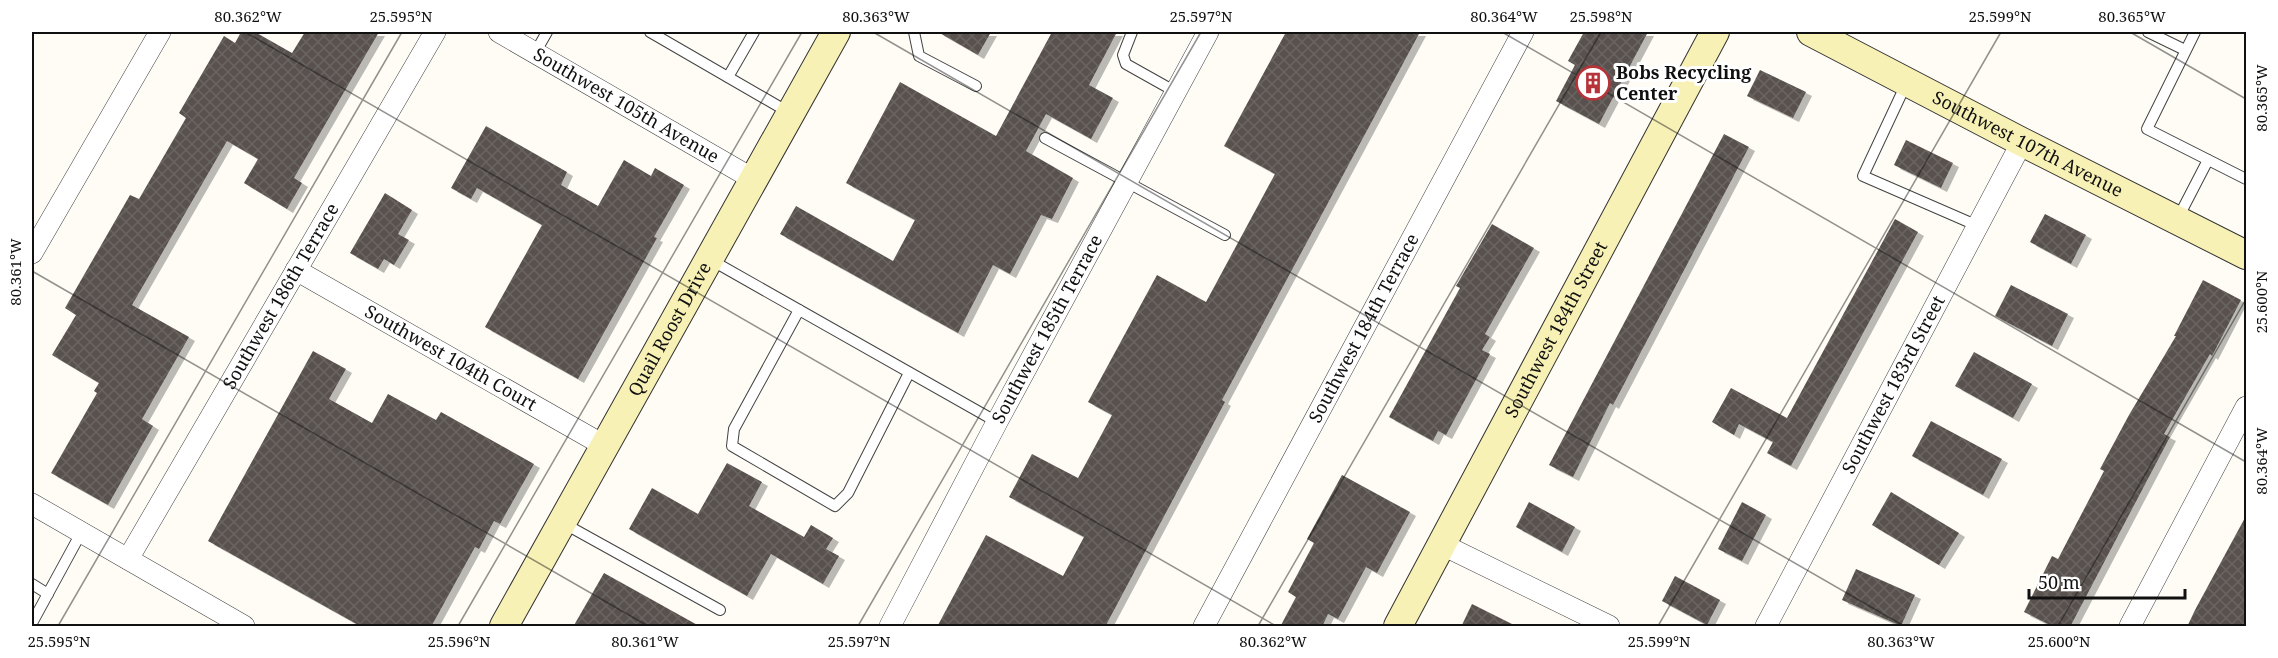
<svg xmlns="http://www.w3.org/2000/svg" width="2278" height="658" viewBox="0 0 2278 658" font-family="'Noto Serif',serif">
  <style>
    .building { fill: url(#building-cross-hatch); filter: url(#shadow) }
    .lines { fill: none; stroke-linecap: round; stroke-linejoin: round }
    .lane-casing { stroke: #434343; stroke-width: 12 }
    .street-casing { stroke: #434343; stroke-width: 22 }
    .secondary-casing { stroke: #323232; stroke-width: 30 }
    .lane { stroke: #fff; stroke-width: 10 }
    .street { stroke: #fff; stroke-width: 21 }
    .secondary { stroke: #f8f1b5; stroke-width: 28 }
    .ticks { fill: none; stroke: #101010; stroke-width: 1.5; stroke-opacity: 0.45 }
    .labels { text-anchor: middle; stroke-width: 6; stroke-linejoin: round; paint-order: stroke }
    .poi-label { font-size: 18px; font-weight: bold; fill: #101010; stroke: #fff; text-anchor: start }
    .street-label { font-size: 18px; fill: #101010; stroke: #fff }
    .neatline { fill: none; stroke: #101010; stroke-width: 2 }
    .ticks-label { font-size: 15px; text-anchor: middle; fill: #101010 }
  </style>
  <defs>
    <pattern id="building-cross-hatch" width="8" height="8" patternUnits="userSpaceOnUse" patternTransform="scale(1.5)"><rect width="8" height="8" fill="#58514d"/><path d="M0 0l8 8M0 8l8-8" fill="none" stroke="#6b6562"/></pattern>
    <filter id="shadow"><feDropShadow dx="6" dy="4" stdDeviation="0" flood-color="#0004"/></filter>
  </defs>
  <rect width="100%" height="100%" fill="#fefcf4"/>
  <!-- building -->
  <g class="building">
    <path d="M241,32h14l37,21 13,-21h74l-85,146 8,5 -15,26 -43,-26 14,-24 -31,-18 -95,164 57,32 -47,82 11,7 -45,79 -57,-32 46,-80 -3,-2 5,-8 -47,-28 24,-40 -11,-7 65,-113 9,4 47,-81 -7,-5 45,-77 11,7z"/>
    <path d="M938,32h53l-13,23z"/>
    <path d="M1052,32h65l-28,53 24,13 -22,41 -45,-25 -20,37 47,27 -21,41 -11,-4 -31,59 -17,-9 -35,68 -178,-99 16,-28 97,55 22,-41 -69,-37 54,-101 96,54z"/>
    <path d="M1286,32h134l-198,368 3,2 -120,225h-168l49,-92 77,41 21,-39 -75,-40 23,-43 46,24 34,-63 -24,-13 69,-127 49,27 69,-128 -51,-28z"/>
    <path d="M1584,32h64l-49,92 -43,-23 19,-36 -7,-4z"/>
    <path d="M1760,70l46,22 -13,26 -46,-22z"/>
    <path d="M486,126l81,46 -6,13 37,21 26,-46 27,16 4,-8 29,17 -30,52 3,1 -79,141 -93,-52 57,-102 -65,-37 -6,11 -20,-11z"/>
    <path d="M1724,134l25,13 -136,258 -3,-2 -37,74 -24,-12z"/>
    <path d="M1906,140l47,23 -12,25 -47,-23z"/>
    <path d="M385,193l27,17 -14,24 11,6 -15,25 -10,-6 -6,10 -28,-16z"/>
    <path d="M2045,214l41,21 -15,29 -41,-22z"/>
    <path d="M1895,219l23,13 -127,234 -24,-13 6,-11 -34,-18 -5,11 -22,-13 19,-34 56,30z"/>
    <path d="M1492,224l42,24 -49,86 5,3 -8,13 8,4 -44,81 -8,-4 -5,10 -44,-24 71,-129 -4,-2z"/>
    <path d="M2203,280l38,20 -29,56 -2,-2 -46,80 6,3 -100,190h-16l-30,-15 28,-56 6,3 46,-88 -4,-2 29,-54 47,-79h-2z"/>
    <path d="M2011,285l57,29 -16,32 -57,-30z"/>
    <path d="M313,351l33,18 -17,30 43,24 16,-29 48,26 5,-8 93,52 -34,60 -6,-3 -15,28 -4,-2 -44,80h-69l-154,-86z"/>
    <path d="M1974,352l58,32 -19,34 -58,-32z"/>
    <path d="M1931,421l71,38 -19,36 -71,-39z"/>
    <path d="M727,463l35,19 -13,24 55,31 7,-12 22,13 -7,11 13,7 -16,28 -52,-30 -24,42 -118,-67 23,-41 46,26z"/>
    <path d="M1342,475l68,37 -33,61 -11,-6 -28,52 -10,-5 -6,13h-42l16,-30 -8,-5 26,-49 -7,-4z"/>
    <path d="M1891,492l68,41 -20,32 -67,-40z"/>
    <path d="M1529,502l46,25 -13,25 -46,-25z"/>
    <path d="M1742,502l24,13 -24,46 -24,-12z"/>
    <path d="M2247,514v113h-60l8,-17z"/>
    <path d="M1856,569l59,26 -14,31 -59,-26z"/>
    <path d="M604,573l97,54h-128z"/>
    <path d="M1675,576l45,24 -13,25 -45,-24z"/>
    <path d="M1472,604l46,23h-57z"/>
  </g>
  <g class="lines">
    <!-- lane casing -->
    <g class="lane-casing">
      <g id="lane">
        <path d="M650,32l140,81"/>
        <path d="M914,32l5,24 57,30"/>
        <path d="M1132,32l-9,23 3,9 50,28"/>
        <path d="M2148,32l37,18"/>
        <path d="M2195,32l-48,97 99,50"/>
        <path d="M535,53l12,-21"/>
        <path d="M728,77l26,-45"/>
        <path d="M1907,82l-44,94 115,50"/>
        <path d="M1045,138l180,97"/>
        <path d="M2178,218l30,-58"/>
        <path d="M711,260l286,162"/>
        <path d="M799,310l-65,119 -2,17 103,60 13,-13 61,-120"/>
        <path d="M563,523l157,87"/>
        <path d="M32,584l16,10"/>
        <path d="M32,623l49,-90"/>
      </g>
    </g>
    <!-- street casing -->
    <g class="street-casing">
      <g id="street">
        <path id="s1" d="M499,32l254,147"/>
        <path d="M32,253l128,-221"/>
        <path id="s2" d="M296,270l309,176"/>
        <path d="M32,504l212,122"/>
        <path d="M1441,544l168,82"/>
        <path id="s3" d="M128,559l307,-527"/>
        <path id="s4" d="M890,626l107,-204 211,-390"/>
        <path id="s5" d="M1204,626l319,-594"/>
        <path id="s6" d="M1766,626l256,-484"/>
        <path d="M2130,626l116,-219"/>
      </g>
    </g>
    <!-- secondary casing -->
    <g class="secondary-casing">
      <g id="secondary">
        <path id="s7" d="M1811,32l211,110 224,113"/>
        <path id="s8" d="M504,626l332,-594"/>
        <path id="s9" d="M1398,626l317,-594"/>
      </g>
    </g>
    <!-- lane -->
    <use href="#lane" class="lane"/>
    <!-- street -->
    <use href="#street" class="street"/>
    <!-- secondary -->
    <use href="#secondary" class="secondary"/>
  </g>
  <!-- ticks -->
  <path class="ticks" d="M245,32l1031,594M873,32l1031,594M1502,32l744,430M2130,32l116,67M32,271l616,355M58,626l344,-594M458,626l344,-594M858,626l343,-594M1258,626l343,-594M1658,626l343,-594M2058,626l188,-327"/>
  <!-- icons -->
  <defs>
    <g id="building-ring" transform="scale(1.725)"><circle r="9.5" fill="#fff" stroke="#b63339" stroke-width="1.5"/><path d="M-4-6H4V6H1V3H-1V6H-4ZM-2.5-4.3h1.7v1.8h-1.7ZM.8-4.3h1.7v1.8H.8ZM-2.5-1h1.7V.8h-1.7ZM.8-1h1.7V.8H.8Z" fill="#b63339"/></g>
  </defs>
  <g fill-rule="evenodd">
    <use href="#building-ring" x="1593" y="83"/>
  </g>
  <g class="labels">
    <!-- poi labels -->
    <g class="poi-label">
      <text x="1616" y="79">Bobs Recycling<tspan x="1616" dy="21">Center</tspan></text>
    </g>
    <!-- street labels -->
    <g class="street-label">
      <text dy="6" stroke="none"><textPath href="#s1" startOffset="147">Southwest 105th Avenue</textPath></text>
      <text dy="6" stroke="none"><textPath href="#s7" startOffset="244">Southwest 107th Avenue</textPath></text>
      <text dy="6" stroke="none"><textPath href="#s3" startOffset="304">Southwest 186th Terrace</textPath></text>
      <text dy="6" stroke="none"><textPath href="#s8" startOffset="340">Quail Roost Drive</textPath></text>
      <text dy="6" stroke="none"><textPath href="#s4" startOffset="336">Southwest 185th Terrace</textPath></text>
      <text dy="6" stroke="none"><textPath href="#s5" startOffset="338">Southwest 184th Terrace</textPath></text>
      <text dy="6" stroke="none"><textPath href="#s9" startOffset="336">Southwest 184th Street</textPath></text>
      <text dy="6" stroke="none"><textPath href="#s2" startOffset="178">Southwest 104th Court</textPath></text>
      <text dy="6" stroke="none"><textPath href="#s6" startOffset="273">Southwest 183rd Street</textPath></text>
    </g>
  </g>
  <!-- border -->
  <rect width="2278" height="658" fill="none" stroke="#ffffff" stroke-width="66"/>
  <!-- scale -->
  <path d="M2029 589v9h156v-9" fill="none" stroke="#101010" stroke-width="3"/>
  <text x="2038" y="589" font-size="18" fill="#101010" stroke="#ffffff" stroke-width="4.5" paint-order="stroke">50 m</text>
  <rect x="33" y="33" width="2212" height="592" class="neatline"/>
  <g class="ticks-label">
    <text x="248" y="22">80.362°W</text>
    <text x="401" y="22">25.595°N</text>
    <text x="876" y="22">80.363°W</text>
    <text x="1201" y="22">25.597°N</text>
    <text x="1504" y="22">80.364°W</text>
    <text x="1601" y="22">25.598°N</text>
    <text x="2000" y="22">25.599°N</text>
    <text x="2132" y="22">80.365°W</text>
    <text transform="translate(2262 98) rotate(-90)" y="5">80.365°W</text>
    <text transform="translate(16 272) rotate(-90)" y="5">80.361°W</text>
    <text transform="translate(2262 302) rotate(-90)" y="5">25.600°N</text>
    <text transform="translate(2262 461) rotate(-90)" y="5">80.364°W</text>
    <text x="59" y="647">25.595°N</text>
    <text x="459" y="647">25.596°N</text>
    <text x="645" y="647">80.361°W</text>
    <text x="859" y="647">25.597°N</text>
    <text x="1273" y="647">80.362°W</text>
    <text x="1659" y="647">25.599°N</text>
    <text x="1901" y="647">80.363°W</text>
    <text x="2059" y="647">25.600°N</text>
  </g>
</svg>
